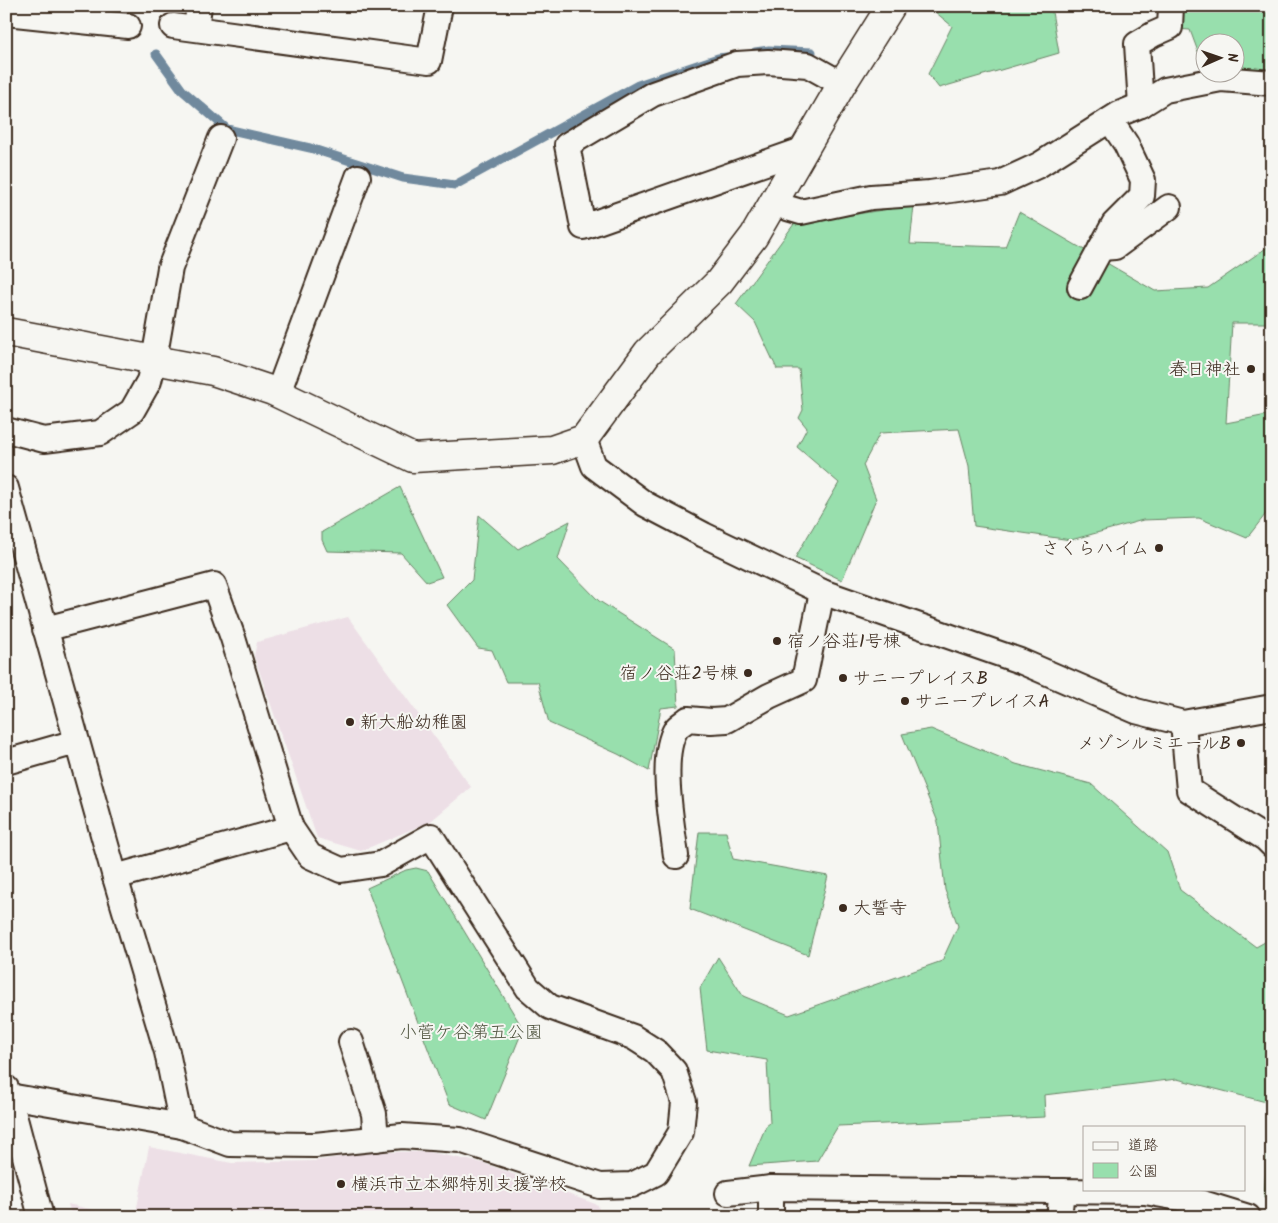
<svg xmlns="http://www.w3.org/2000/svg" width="1278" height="1223" viewBox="0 0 1278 1223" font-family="Kalam,'Klee One',sans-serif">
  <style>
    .built { fill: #eddfe6 }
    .green { fill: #98dfad; stroke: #6a8466 }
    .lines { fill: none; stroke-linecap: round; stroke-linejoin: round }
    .stream { stroke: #70899d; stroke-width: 9 }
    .minor-casing { stroke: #3b2a1e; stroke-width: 28 }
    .tertiary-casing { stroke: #3b2a1e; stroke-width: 31 }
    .minor { stroke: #f6f6f2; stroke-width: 24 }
    .tertiary { stroke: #f6f6f2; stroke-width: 28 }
    .poi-dot { fill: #3b2a1e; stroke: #f6f6f2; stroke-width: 2 }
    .labels { text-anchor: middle; stroke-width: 4; stroke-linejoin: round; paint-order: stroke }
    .poi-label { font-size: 18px; fill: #3b2a1e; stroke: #f6f6f2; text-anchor: start }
    .park-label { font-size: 18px; fill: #525742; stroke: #f6f6f2 }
  </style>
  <rect width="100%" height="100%" fill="#f6f6f2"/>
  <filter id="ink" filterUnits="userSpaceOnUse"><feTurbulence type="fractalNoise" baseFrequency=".02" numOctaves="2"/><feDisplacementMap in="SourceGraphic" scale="10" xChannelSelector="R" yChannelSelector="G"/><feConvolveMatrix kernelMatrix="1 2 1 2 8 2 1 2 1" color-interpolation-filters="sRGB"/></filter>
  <g filter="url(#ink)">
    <!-- built -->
    <g class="built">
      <path d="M348,617l123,170 -40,34 -70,30 -44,-13 -63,-182 3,-14z"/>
      <path d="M149,1147l83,16 83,-2 56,-9h58l54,11 115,42 2,12h-465z"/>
      <path d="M68,1204l55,13h-51z"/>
    </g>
    <!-- green -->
    <g class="green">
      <path d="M928,6h123l8,47 -120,35 -11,-14 24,-48z"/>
      <path d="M1177,6h95v67l-36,-2v-29h-30l-1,26h-1l-14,-38 -14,-1z"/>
      <path d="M914,205l-4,39 95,3 14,-35 136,79 53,-3 64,-44v79h-40l-6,100 46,-9v92l-25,32 -48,-20 -56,2 -72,20 -97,-14 -5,-60 -10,-37 -79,4 -17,32 13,34 -34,81 -47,-22 44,-75 -42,-36 10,-19 -8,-10 4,-8 -4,-41h-22l-22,-47 -19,-18 58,-80z"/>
      <path d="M400,487l42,90 -15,5 -26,-29 -74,-2 -5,-11v-8z"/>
      <path d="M479,515l39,34 52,-28 -12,38 41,42 76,48 3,57 -17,2 -12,63 -31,-17 -69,-31 -11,-41h-32l-14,-32 -14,-2 -31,-43 25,-25z"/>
      <path d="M931,729l85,35 75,20 76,68 13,38 76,57 16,-9v262l-8,-3 6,-94 -93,-24 -133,16 1,22 -207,9 -21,35 -68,5 17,-40 4,-3 -3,-63 -60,-10 -7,-62 18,-31 25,39 46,19 153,-54 16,-35 -13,-36 -7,-68 -36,-88z"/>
      <path d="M699,832h27l7,27 95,17 -20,79 -118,-46z"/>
      <path d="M416,868l12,3 95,158 -37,91 -37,-16 -82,-216 39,-18z"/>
    </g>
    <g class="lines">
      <!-- stream -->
      <g class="stream">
        <path d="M755,52l14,-2 43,2"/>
        <path d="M156,54l26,36 45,39 83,19 93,30 52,7 183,-100 80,-27 9,-1"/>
      </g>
      <!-- minor casing -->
      <g class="minor-casing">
        <g id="minor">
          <path d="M6,13l122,13"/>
          <path d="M173,26l256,35 11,-55"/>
          <path d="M196,28l3,-22"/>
          <path d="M1141,105l-4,-61 17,-10 16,-7 1,-21"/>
          <path d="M805,149l-222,78 -16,-82 86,-51 84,-30 31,-2 40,3 34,19"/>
          <path d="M774,204l27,8 70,-15 59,-4 70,-10 39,-18 80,-51 22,-9 24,-15 56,-11 51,4"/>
          <path d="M1101,248l14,-1 54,-40"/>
          <path d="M1080,287l34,-63 28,-28 1,-16 -17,-36 -16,-24"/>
          <path d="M278,393l80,-216"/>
          <path d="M6,430l38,10 56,-7 32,-22 17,-30 5,-21 16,-92 51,-130"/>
          <path d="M584,439l10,27 51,38 59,31 121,58 195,68 116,50 47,12 89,-16"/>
          <path d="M6,488l109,389 52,175 15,74"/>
          <path d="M45,629l169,-44 19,53 58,190"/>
          <path d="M1183,723l6,67 77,49 6,6"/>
          <path d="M6,762l70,-20"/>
          <path d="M676,856c-4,-33 -17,-99 0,-127 3,-4 9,-7 12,-10l23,2 16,-1 42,-24 35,-16 18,-88"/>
          <path d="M351,1042l23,72 2,25"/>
          <path d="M6,1088l3,8 173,30 48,18 85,1 87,-9 58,4 140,46 32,-1 24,-12 25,-41 3,-30 -10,-31 -19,-20 -22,-14 -83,-30 -22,-19 -97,-152 -50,28 -40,6 -31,-14 -19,-28 -176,49"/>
          <path d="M9,1096l32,121"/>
          <path d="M728,1193l43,-5"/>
          <path d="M771,1217v-29l374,4 51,9 52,16"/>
          <path d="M1059,1217l3,-26"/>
        </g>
      </g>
      <!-- tertiary casing -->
      <g class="tertiary-casing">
        <path id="tertiary" d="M6,332l207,39 60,20 140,67 139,-8 32,-11 64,-87 71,-70 35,-46 88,-152 49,-78"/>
      </g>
      <!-- minor -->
      <use href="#minor" class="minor"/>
      <!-- tertiary -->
      <use href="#tertiary" class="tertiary"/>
    </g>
  </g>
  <!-- markers -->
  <g class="poi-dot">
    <circle cx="1251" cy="369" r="5"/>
    <circle cx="1159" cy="548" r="5"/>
    <circle cx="777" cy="641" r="5"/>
    <circle cx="748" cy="673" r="5"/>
    <circle cx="843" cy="678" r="5"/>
    <circle cx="905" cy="701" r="5"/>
    <circle cx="350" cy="722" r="5"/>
    <circle cx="1241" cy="743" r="5"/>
    <circle cx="843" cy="908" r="5"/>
    <circle cx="341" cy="1184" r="5"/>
  </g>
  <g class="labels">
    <!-- poi labels -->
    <g class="poi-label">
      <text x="1241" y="375" text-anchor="end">春日神社</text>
      <text x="1149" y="554" text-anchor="end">さくらハイム</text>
      <text x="787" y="647">宿ノ谷荘1号棟</text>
      <text x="738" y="679" text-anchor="end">宿ノ谷荘2号棟</text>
      <text x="853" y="684">サニープレイスB</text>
      <text x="915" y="707">サニープレイスA</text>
      <text x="360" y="728">新大船幼稚園</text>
      <text x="1231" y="749" text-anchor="end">メゾンルミエールB</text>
      <text x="853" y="914">大誓寺</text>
      <text x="351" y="1190">横浜市立本郷特別支援学校</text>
    </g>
    <!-- park labels -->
    <g class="park-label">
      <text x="471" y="1038">小菅ケ谷第五公園</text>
    </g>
  </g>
  <!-- margin -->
  <rect width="1278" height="1223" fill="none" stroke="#f6f6f2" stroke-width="25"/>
  <rect x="12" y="12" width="1253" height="1198" fill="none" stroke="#3b2a1e" stroke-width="2" filter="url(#ink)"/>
  <!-- legend -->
  <rect x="1083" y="1126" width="162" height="65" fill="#f6f6f2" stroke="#aba49d"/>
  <rect x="1093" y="1142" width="25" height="8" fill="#f6f6f2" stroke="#aba49d"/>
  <text x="1128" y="1150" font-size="15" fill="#3b2a1e">道路</text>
  <rect x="1093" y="1163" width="25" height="15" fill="#98dfad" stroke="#aba49d"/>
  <text x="1128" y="1176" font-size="15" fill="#3b2a1e">公園</text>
  <!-- north arrow -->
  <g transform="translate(1220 58) rotate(88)"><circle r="24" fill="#f6f6f2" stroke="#aba49d"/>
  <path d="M0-4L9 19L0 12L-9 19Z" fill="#3b2a1e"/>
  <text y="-8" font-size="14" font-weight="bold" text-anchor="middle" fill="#3b2a1e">N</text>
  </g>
</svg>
